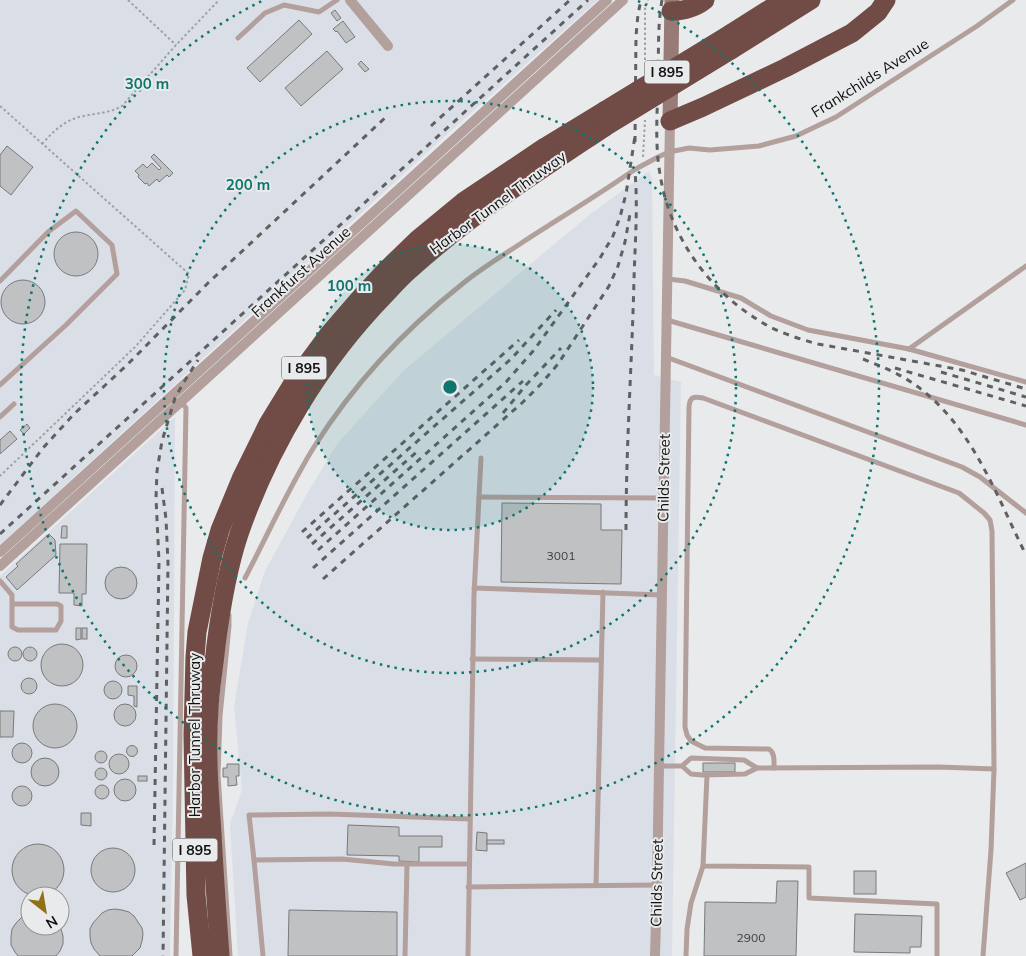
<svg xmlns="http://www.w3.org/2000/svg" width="1026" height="956" viewBox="0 0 1026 956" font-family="Mulish,sans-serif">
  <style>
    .built { fill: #dadfe7; fill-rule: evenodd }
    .building { fill: #c0c1c3; stroke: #78797b }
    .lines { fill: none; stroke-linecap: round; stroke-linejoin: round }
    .path { stroke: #a0a1a3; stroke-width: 2; stroke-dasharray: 2.5 2.5; stroke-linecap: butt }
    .lane { stroke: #b39f9c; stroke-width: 5 }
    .street { stroke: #b39f9c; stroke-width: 10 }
    .secondary { stroke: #987b76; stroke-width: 15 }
    .highway { stroke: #714b45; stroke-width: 19 }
    .rail { stroke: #606061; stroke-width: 3; stroke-dasharray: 6 6; stroke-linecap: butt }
    .highway-bridge { stroke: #714b45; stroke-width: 19 }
    .ring { fill: none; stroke: #0f766e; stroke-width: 2.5; stroke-dasharray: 2.5 5 }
    .labels { text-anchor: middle; stroke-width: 4; stroke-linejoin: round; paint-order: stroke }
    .number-label { font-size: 12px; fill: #3c3c3e }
    .shield { fill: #e9eaec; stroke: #515153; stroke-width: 1 }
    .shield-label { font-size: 14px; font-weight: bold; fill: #101011 }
    .street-label { font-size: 15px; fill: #101011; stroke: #e9eaec }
    .centre { fill: #0f766e; stroke: #e9eaec; stroke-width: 2.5 }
    .ring-label { font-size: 15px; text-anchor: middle; font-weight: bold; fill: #0f766e; stroke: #e9eaec; stroke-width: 4; stroke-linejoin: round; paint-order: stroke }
  </style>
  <rect width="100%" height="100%" fill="#e9eaec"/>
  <!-- built -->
  <g class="built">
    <path d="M0,0h598l-155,138 -443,407z"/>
    <path d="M649,171l3,7 2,197 27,7 -9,574h-434l-8,-132 12,-34 -8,-84 14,-83 17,-52 43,-79 29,-48 66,-73 185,-155z"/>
    <path d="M175,417l-2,377 -3,162h-170v-380zM30,896h30v30h-30z"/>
  </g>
  <!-- building -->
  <g class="building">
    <path d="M335,10l6,8 -4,3 -6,-8z"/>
    <path d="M299,20l13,14 -52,48 -13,-14z"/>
    <path d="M343,21l12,16 -9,6 -9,-12 -1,1 -3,-3z"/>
    <path d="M327,51l16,18 -42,37 -16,-18z"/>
    <path d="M361,61l8,8 -4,3 -7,-8z"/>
    <path d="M7,146l26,21 -22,28 -11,-9v-31z"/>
    <path d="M154,154l19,19 -4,4 -2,-2 -8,7 -2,-3 -8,7 -2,-3 -2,1 -7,-7 1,-2 -4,-4 8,-7 4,4 5,-5 7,7 2,-2 -10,-11z"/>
    <circle cx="76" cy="254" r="22"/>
    <circle cx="23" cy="302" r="22"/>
    <path d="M27,424l3,4 -6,6 -4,-4z"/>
    <path d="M10,431l7,8 -17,15v-14z"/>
    <path d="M502,503l99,1v26h21l-1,54 -120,-2z"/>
    <path d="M62,526h5v12h-6z"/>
    <path d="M49,534l6,6 1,15 -39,35 -11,-13 12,-11 -2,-2z"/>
    <path d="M60,544h27l-1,50h-4v12l-8,-1v-12h-15z"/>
    <circle cx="121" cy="583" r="16"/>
    <path d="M76,628h5v11l-5,1z"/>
    <rect x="82" y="628" width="5" height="11"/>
    <circle cx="62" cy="665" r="21"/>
    <circle cx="30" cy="654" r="7"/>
    <circle cx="15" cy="654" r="7"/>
    <circle cx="126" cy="666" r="11"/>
    <circle cx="29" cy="686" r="8"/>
    <circle cx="113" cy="690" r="9"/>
    <path d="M128,686h9v21l-3,-1v-10l-6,-1z"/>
    <circle cx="55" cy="726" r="22"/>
    <circle cx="125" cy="715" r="11"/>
    <path d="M0,711h14l-1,26h-13z"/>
    <circle cx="22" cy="753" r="10"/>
    <circle cx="132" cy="751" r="5.5"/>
    <circle cx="101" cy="757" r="6"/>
    <circle cx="119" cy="764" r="10"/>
    <circle cx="45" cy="772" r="14"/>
    <rect x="703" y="763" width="32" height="9"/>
    <path d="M227,764h12v12h-3l1,9 -9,1v-9h-5v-9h4z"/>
    <circle cx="101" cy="774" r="6"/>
    <rect x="138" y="776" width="9" height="5"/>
    <circle cx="125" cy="790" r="11"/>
    <circle cx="102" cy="792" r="7"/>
    <circle cx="22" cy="796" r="10"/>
    <path d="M81,813h10v13l-10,-1z"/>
    <path d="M348,825l51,2v9h43v11h-23v15l-20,-1v-5l-52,-1z"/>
    <path d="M477,832l10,1v18l-11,-1z"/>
    <rect x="487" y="840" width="17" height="4"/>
    <circle cx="38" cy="870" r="26"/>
    <circle cx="113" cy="870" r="22"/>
    <path d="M1026,863v34l-6,3 -14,-27z"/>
    <rect x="854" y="871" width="22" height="23"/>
    <path d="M777,881h21l-2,75h-92l1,-54 71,1z"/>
    <path d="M115,909l7,1 7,2 5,4 8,12 1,6 -1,7 -2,7 -8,8h-32l-6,-7 -3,-6 -1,-7v-7l3,-6 9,-10 6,-3z"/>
    <path d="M289,910l108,2v44h-109z"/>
    <path d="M30,913v13h30l3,10v8l-3,7 -4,5h-38l-3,-4 -4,-7v-8l1,-8 4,-6 6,-6z"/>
    <path d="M855,914l67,2 -1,31h-11v6l-56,-1z"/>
  </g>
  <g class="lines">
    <!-- path -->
    <g class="path">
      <path d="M128,0l48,45"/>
      <path d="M645,70v-61l3,-9"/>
      <path d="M0,106l189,168 -4,16 -50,57 -135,129"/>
      <path d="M42,144c12,-13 23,-25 42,-28 13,-3 26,-3 38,-10l54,-61 43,-45"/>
      <path d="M643,157l2,-37"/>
    </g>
    <!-- lane -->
    <g class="lane">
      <path d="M238,38l27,-25 19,-8 35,7 18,-12"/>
      <path d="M668,279l17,2 56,17 30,18 37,14 101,19 117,33"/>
      <path d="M0,281l48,-49 28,-21 36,34 5,29 -51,51 -66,60"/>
      <path d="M667,320l359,105"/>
      <path d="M909,349l117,-83"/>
      <path d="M666,357l296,110 18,10 46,36"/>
      <path d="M0,417l14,-13"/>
      <path d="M479,497l184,1"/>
      <path d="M245,578c23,-44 43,-89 69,-131 39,-62 89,-116 147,-162 19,-16 41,-29 62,-43 37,-24 75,-47 111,-72l24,-13 11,-5 20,-4 21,2 49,-4 37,-10 40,-19 141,-91 36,-26"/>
      <path d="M0,581l12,14v32l6,3h38l5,-9v-15l-4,-2h-44"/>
      <path d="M474,588l188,7"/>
      <path d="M229,615v11l-9,90 -2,59 12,181"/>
      <path d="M472,659l129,1"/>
      <path d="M659,766h23l9,8 12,1 42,-1 12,-6 -13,-8 -53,-2 -9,8"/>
      <path d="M757,768l182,-1 55,2 -3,81 -8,106"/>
      <path d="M774,768c0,-7 1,-15 -5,-19l-64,-1 -14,-7 -4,-6 -2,-8 4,-320c1,-10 4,-11 14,-9l256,95 25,20 6,7 2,11 2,238"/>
      <path d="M707,775l-4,91 106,1v31l128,6v52"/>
      <path d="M254,860l9,96"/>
      <path d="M469,864h-75l-52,-5 -88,1 -5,-45 81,-1 140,5"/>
      <path d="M596,885l7,-293"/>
      <path d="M468,887l189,-2"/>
      <path d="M176,956l10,-548 -6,-8"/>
      <path d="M405,956l2,-92"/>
      <path d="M468,956l6,-361 7,-137"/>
      <path d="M686,956l1,-27 4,-26 12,-37"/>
    </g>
    <!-- street -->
    <g class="street">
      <path d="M350,0l38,46"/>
      <path d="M0,552l607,-552"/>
      <path d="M0,566c207,-190 415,-378 623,-566"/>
      <path d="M655,956l2,-71 13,-764"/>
    </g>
    <!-- secondary -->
    <path class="secondary" d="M670,121l2,-121"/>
    <!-- highway -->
    <g class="highway">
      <path d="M671,11c13,0 24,-3 34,-11"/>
      <path d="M730,34l54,-34"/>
      <path d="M731,50l80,-50"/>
      <path d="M670,121l33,-14 82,-39 67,-35 26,-21 8,-12"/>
      <path d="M202,956l-6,-61 -3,-160 2,-78 2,-25 15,-74 8,-28 21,-51 27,-55 27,-44 34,-46 32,-37 25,-27 32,-31 45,-37 82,-55 59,-36"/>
      <path d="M220,956c-3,-41 -6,-82 -8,-123 -3,-42 -6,-83 -3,-124 1,-21 5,-43 7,-64 5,-38 11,-75 23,-111 31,-89 81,-172 146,-239 9,-10 18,-20 28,-28 59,-53 126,-96 192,-140"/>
    </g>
    <!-- rail -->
    <g class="rail">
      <path d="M662,0c-5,29 -3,58 -4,87 -1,29 -3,58 2,87 10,66 53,123 112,154 15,7 31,12 46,16l144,26 64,19"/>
      <path d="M431,126l139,-126"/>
      <path d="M635,142l1,-106 2,-22 3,-14"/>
      <path d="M863,359c17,7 33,13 48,23 60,40 84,111 115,173"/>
      <path d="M895,368l131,38"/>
      <path d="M941,372l85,25"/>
      <path d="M503,413l23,-28 35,-37"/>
      <path d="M162,488l4,31 2,44 -5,393"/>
      <path d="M0,505l43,-57 31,-34 53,-49 81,-82 179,-167"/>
      <path d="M626,530c0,-84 6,-168 8,-251 1,-35 4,-72 1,-107"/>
      <path d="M302,532l217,-192"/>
      <path d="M0,534l588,-534"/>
      <path d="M307,538l204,-179 45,-49"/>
      <path d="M312,544l108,-95"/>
      <path d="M318,550l188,-168 28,-32 66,-92 13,-22 7,-19 6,-23 9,-58"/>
      <path d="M313,568l210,-187"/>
      <path d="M323,579l200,-177 18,-18 17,-20 51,-78 9,-20 7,-24 5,-28"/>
      <path d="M154,845l5,-283 -3,-64 1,-27 5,-30 13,-43 9,-16 14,-22"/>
    </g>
    <!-- highway-bridge -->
    <g class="highway-bridge">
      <path d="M604,111l126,-77"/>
      <path d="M605,127l126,-77"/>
    </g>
  </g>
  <!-- distance rings -->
  <circle cx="450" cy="387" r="143" fill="#0f766e" fill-opacity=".12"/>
  <g class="ring">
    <circle cx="450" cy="387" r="143"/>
    <circle cx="450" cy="387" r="286"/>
    <path d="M638 1A429 429 0 1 1 262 1"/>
  </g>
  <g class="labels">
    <!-- number labels -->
    <g class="number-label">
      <text x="561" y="560">3001</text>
      <text x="751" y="942">2900</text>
    </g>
    <!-- shield labels -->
    <g class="shield">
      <rect x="644.5" y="60.5" width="45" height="23" rx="4"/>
      <rect x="281.5" y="356.5" width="45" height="23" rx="4"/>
      <rect x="172.5" y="838.5" width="45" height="23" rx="4"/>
    </g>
    <g class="shield-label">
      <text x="667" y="77">I 895</text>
      <text x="304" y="373">I 895</text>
      <text x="195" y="855">I 895</text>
    </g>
    <!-- street labels -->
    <g class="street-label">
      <text transform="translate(870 78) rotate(-32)" y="5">Frankchilds Avenue</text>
      <text transform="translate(498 203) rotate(-36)" y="5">Harbor Tunnel Thruway</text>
      <text transform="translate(301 272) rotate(-42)" y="5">Frankfurst Avenue</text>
      <text transform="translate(664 478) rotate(-89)" y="5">Childs Street</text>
      <text transform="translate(195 735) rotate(-90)" y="5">Harbor Tunnel Thruway</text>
      <text transform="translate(657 883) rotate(-89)" y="5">Childs Street</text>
    </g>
  </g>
  <circle cx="450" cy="387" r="8" class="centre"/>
  <g class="ring-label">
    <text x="147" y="89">300 m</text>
    <text x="248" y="190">200 m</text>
    <text x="349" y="291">100 m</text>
  </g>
  <!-- north arrow -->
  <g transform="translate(45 911) rotate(149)"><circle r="24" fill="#e9eaec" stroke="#929394"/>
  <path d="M0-4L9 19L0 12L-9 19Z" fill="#917016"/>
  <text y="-8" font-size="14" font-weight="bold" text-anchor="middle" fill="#101011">N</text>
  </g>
</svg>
